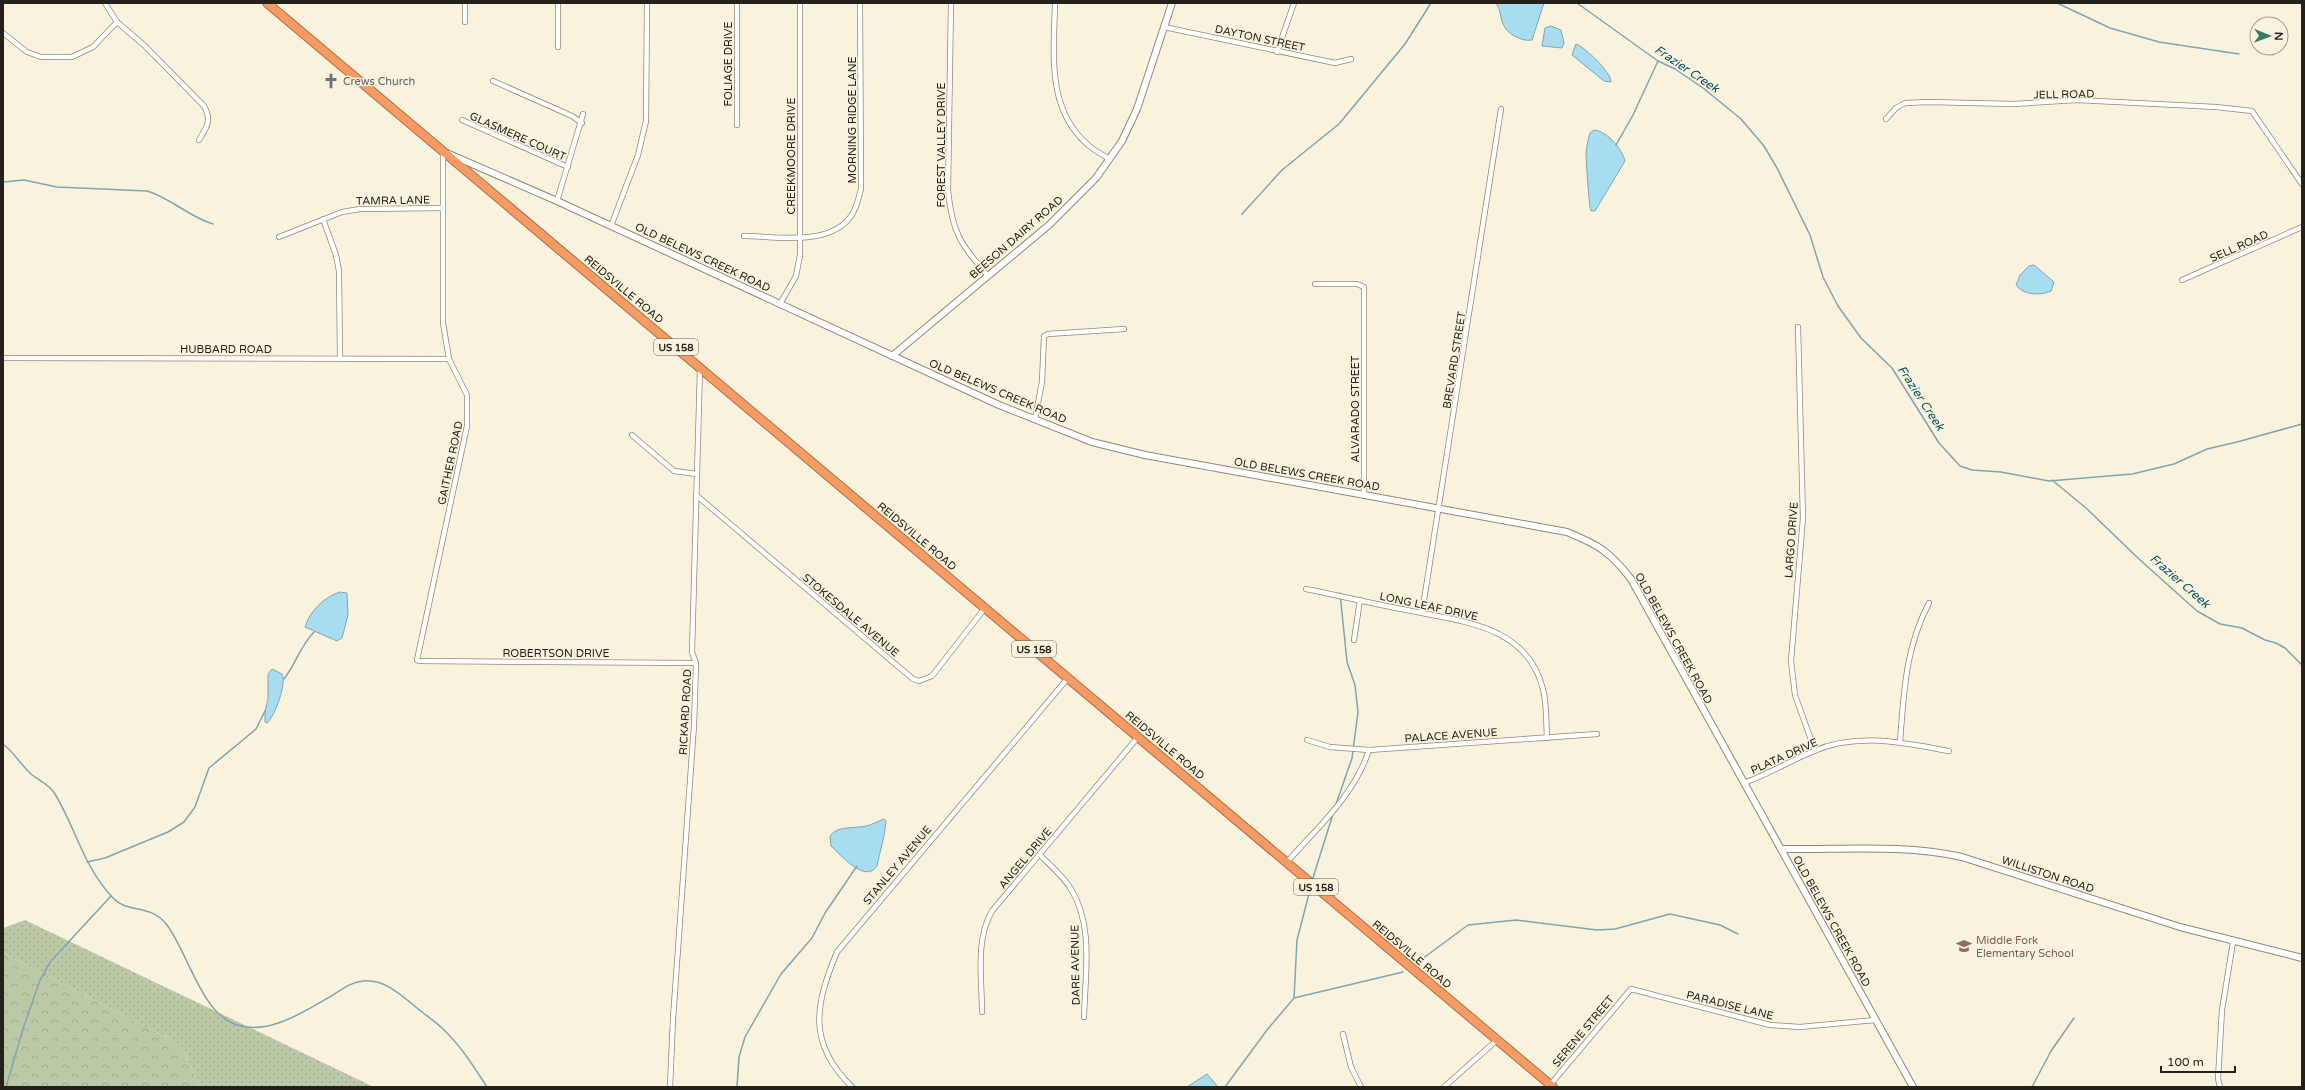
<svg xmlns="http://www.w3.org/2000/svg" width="2305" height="1090" viewBox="0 0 2305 1090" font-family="'Varela Round',sans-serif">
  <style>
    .grass { fill: url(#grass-dots) }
    .forest { fill: url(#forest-crowns) }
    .water { fill: #a7ddf0; stroke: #7fa5b0 }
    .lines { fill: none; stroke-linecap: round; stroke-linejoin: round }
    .stream { stroke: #7fa5b0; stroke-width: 1.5 }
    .street-casing { stroke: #8e8976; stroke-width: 6 }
    .secondary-casing { stroke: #8e8976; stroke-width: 8 }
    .highway-casing { stroke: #ac704a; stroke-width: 10 }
    .street { stroke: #fff; stroke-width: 4.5 }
    .secondary { stroke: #fff; stroke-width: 6 }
    .highway { stroke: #f69b64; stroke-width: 8 }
    .labels { text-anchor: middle; stroke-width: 3; stroke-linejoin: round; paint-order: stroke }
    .shield { fill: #f9f3de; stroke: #636055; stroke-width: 1 }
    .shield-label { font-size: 10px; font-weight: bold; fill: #23211a }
    .street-label { font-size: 11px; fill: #23211a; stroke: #f9f3de }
    .worship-label { font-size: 11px; fill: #5b616d; stroke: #f9f3de; text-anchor: start }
    .education-label { font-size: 11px; fill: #785e54; stroke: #f9f3de; text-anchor: start }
    .water-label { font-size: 12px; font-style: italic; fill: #055265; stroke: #f9f3de }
  </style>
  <defs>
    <pattern id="grass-dots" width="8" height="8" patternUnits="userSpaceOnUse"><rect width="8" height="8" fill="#bcc9a6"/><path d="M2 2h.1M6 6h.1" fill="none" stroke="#a1ac8e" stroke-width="1.8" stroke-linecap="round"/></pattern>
    <pattern id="forest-crowns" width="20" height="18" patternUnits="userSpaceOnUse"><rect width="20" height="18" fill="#bcc9a6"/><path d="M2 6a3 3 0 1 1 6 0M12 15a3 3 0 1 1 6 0" fill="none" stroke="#a1ac8e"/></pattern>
  </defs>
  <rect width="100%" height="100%" fill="#f9f3de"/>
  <!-- grass -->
  <path class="grass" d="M25,920l349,167h-174l-19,-42 -178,-92v-25z"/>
  <!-- forest -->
  <path class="forest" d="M3,953l178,92 19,42h-197z"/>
  <!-- water -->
  <g class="water">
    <path d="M1496,3h48l-12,37c-10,2 -25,-6 -29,-16 -3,-8 -2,-13 -7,-21z"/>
    <path d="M1551,26l10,4 3,13 -2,5 -20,-2 3,-18z"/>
    <path d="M1576,44c10,4 35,28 35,38l-7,-1 -32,-26z"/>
    <path d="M1594,130c13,1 28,19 31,31l-30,50h-4c-2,-3 -5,-52 -5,-59 1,-7 2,-12 4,-19z"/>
    <path d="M2034,265l20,17 -3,9c-11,5 -28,4 -35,-6l4,-10 9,-9z"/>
    <path d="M340,592l7,1 1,22 -6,23 -5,3 -32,-14c4,-15 19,-30 35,-35z"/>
    <path d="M272,669l10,5c5,9 -7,42 -15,49l-2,-1v-11l3,-12v-25z"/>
    <path d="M884,819l2,2c-1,16 -6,29 -9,45 -12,18 -36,-11 -46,-20l-1,-10c8,-11 24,-7 36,-10 6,-1 12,-5 18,-7z"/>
    <path d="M1207,1074l11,13h-31z"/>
  </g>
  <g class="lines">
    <!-- stream -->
    <g class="stream">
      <path d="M1577,3l81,58 17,8 28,19 38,31 23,27 13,22 33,67 13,42 15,29 23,32 31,30 47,75 21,23 12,4 29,2 48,9 83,-7 42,-10 33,-15 30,-7 65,-18"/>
      <path d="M2057,3l53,25 49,14 80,12"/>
      <path d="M1616,145l17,-30 25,-54"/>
      <path d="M3,182l21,-2 33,7 90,4c24,7 42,26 66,33"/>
      <path d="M1242,214l40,-44 57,-46 66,-80 26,-41"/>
      <path d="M2052,480l34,28 53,51 58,52 23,13 22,4 23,12 11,3 9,5 17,17"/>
      <path d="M284,679c12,-15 16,-33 30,-47"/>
      <path d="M3,744c11,8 18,21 28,30 8,7 18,10 24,20 21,35 29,74 58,104 15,16 37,5 54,27 19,25 34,83 63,97 32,16 69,-7 96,-23 12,-6 23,-17 37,-18 22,-2 38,14 54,27 8,7 18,13 26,21 18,17 31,38 44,58"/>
      <path d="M1335,807l17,-49 6,-46 -3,-27 -8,-23 -7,-69"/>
      <path d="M87,862l18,-4 63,-26 16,-10 11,-15 14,-39 47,-39 9,-18"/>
      <path d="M1312,881l21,-67"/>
      <path d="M1418,962l50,-37 48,-5 81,10 18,-1 55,-15 50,11 18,9"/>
      <path d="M1294,998l3,-58 14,-54"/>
      <path d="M6,1087l17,-58 17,-49 11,-19 60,-65"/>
      <path d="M737,1087l2,-30 6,-20 36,-63 31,-36 13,-25 32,-47"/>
      <path d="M1225,1087l42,-57 27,-32 109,-26"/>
      <path d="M2032,1087l19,-36 23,-33"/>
    </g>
    <!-- street casing -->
    <g class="street-casing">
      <g id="street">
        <path d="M105,3l12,19 28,24 59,60c8,14 3,21 -5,34"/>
        <path d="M465,3v19"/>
        <path d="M558,3v44"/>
        <path d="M737,3v122"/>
        <path d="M951,3l-3,186c4,44 12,54 40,87"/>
        <path d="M1055,3c-1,48 -9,105 32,141 6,6 15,10 22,15"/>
        <path d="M1164,27l171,36 16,-4"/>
        <path d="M3,33l24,19 14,5h31l21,-10 24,-25"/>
        <path d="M1277,52l17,-49"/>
        <path d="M493,81l79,35 10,7"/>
        <path d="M1886,119l10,-11 9,-5 23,-1 86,2 63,-4 139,7 36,4 50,73"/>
        <path d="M462,120l106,47"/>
        <path d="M443,151v172l6,36 18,36v31l-50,234 2,1 277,2"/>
        <path d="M557,201l26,-87"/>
        <path d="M323,219l13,36 3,16 1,87"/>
        <path d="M611,226l27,-71 8,-34 1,-118"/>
        <path d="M744,236c32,0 80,10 104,-16 8,-9 10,-20 13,-31l-1,-186"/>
        <path d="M279,237l63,-25 18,-3 82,-1"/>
        <path d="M2182,280l120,-53"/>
        <path d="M1315,284h42l7,3v207"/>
        <path d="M780,304l16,-28 4,-21v-252"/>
        <path d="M1798,327l5,191 -12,143 4,34 20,56"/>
        <path d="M3,358l446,1"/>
        <path d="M1035,419l7,-37 2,-46 4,-2 76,-5"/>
        <path d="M632,435l42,36 23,3"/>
        <path d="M696,495l217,184 6,2 13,-5 53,-68"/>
        <path d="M1306,589c39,8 77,17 116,24 51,10 106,17 121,76 4,16 3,33 4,49"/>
        <path d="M1422,613l79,-504"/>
        <path d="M1354,640l6,-40"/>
        <path d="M1307,740l23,7 39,3 228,-16"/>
        <path d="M1900,742c4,-50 5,-93 29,-139"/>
        <path d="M1744,783c24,-9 46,-22 70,-32 43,-19 90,-8 135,0"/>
        <path d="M1040,855c11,11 23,21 31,34 23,37 14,86 13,128"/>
        <path d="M1287,862c31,-35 67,-66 82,-112"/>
        <path d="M982,1012c0,-33 -7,-72 10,-101l146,-174"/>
        <path d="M1343,1034l8,33 10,20"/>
        <path d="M1550,1085l81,-96 139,36 30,2 75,-7"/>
        <path d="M670,1087l3,-68 21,-294 2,-62 -4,-11 8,-284"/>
        <path d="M852,1087c-45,-44 -37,-82 -15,-135l231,-274"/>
        <path d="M1444,1087l53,-47"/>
        <path d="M2220,1087l-2,-8 4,-69 11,-68"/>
      </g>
    </g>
    <!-- secondary casing -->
    <g class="secondary-casing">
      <g id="secondary">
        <path d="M449,154l108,47 442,204 93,37 53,13 422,77c32,13 43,20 64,47l282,508"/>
        <path d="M892,356l157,-131 47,-47 26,-37 15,-32 35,-106"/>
        <path d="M1782,849c59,1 121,-5 180,8l218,70 122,31"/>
      </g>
    </g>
    <!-- highway casing -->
    <g class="highway-casing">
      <path id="highway" d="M267,3l1286,1084"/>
    </g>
    <!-- street -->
    <use href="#street" class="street"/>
    <!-- secondary -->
    <use href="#secondary" class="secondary"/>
    <!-- highway -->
    <use href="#highway" class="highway"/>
  </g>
  <!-- icons -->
  <defs>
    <g id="church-bare" transform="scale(1.2)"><path d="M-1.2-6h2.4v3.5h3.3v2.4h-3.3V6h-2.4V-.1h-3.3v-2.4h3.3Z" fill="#6b7280" stroke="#f9f3de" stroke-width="2.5" paint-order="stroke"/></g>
    <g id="school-bare" transform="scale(1.2)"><path d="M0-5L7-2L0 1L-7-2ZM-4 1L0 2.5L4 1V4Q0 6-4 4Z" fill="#8d6e63" stroke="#f9f3de" stroke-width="2.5" paint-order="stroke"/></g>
  </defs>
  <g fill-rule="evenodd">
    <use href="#church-bare" x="331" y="81"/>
    <use href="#school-bare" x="1964" y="946"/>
  </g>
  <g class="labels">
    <!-- shield labels -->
    <g class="shield">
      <rect x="654" y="339" width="44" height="16" rx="3"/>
      <rect x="1012" y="641" width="44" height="16" rx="3"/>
      <rect x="1294" y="879" width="44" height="16" rx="3"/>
    </g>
    <g class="shield-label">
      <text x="676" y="351">US 158</text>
      <text x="1034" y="653">US 158</text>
      <text x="1316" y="891">US 158</text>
    </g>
    <!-- street labels -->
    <g class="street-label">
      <text transform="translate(1260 38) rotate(12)" y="4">DAYTON STREET</text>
      <text transform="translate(728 64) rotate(-90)" y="4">FOLIAGE DRIVE</text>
      <text transform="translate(2064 94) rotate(-1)" y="4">JELL ROAD</text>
      <text transform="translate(852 120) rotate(-90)" y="4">MORNING RIDGE LANE</text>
      <text transform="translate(518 136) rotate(24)" y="4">GLASMERE COURT</text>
      <text transform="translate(941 145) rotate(-90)" y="4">FOREST VALLEY DRIVE</text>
      <text transform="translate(791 156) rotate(-90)" y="4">CREEKMOORE DRIVE</text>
      <text transform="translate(393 200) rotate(-1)" y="4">TAMRA LANE</text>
      <text transform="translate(1016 237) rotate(-41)" y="4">BEESON DAIRY ROAD</text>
      <text transform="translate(2239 246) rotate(-24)" y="4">SELL ROAD</text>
      <text transform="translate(703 257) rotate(25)" y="4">OLD BELEWS CREEK ROAD</text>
      <text transform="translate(624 289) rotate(40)" y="4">REIDSVILLE ROAD</text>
      <text x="226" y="353">HUBBARD ROAD</text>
      <text transform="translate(1454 360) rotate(-81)" y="4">BREVARD STREET</text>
      <text transform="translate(998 391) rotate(23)" y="4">OLD BELEWS CREEK ROAD</text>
      <text transform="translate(1355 409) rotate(-90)" y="4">ALVARADO STREET</text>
      <text transform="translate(450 463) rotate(-78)" y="4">GAITHER ROAD</text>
      <text transform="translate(1307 474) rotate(10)" y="4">OLD BELEWS CREEK ROAD</text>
      <text transform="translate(917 536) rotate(40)" y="4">REIDSVILLE ROAD</text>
      <text transform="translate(1791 540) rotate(-86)" y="4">LARGO DRIVE</text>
      <text transform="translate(1429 606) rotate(12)" y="4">LONG LEAF DRIVE</text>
      <text transform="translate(851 615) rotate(40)" y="4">STOKESDALE AVENUE</text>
      <text transform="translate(1674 638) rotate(61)" y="4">OLD BELEWS CREEK ROAD</text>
      <text x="556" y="657">ROBERTSON DRIVE</text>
      <text transform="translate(685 712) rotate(-87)" y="4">RICKARD ROAD</text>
      <text transform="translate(1451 735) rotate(-4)" y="4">PALACE AVENUE</text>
      <text transform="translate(1165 745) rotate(40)" y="4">REIDSVILLE ROAD</text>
      <text transform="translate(1784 756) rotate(-24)" y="4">PLATA DRIVE</text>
      <text transform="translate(1025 858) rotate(-50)" y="4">ANGEL DRIVE</text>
      <text transform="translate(897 865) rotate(-50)" y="4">STANLEY AVENUE</text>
      <text transform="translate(2048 874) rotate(18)" y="4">WILLISTON ROAD</text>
      <text transform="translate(1832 921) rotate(61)" y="4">OLD BELEWS CREEK ROAD</text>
      <text transform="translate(1412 954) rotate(40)" y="4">REIDSVILLE ROAD</text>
      <text transform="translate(1075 965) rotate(-91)" y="4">DARE AVENUE</text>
      <text transform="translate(1730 1005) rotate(14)" y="4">PARADISE LANE</text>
      <text transform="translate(1583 1031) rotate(-50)" y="4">SERENE STREET</text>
    </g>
    <!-- worship labels -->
    <g class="worship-label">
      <text x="343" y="85">Crews Church</text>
    </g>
    <!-- education labels -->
    <g class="education-label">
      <text x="1976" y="944">Middle Fork<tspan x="1976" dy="13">Elementary School</tspan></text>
    </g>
    <!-- water labels -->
    <g class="water-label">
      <text transform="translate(1687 69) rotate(34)" y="4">Frazier Creek</text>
      <text transform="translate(1921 398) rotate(57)" y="4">Frazier Creek</text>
      <text transform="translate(2180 581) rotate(41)" y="4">Frazier Creek</text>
    </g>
  </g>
  <!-- border -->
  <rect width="2305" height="1090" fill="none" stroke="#23211a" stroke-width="8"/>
  <!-- north arrow -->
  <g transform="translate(2269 36) rotate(91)"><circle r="19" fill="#f9f3de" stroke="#a39f90"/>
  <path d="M0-3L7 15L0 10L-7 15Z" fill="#3d7a65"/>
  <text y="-6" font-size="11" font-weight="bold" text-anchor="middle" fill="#23211a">N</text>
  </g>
  <!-- scale -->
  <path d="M2161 1066v6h74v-6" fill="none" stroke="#23211a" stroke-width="2"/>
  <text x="2167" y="1066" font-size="12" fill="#23211a" stroke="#f9f3de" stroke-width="3" paint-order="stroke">100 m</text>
</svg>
